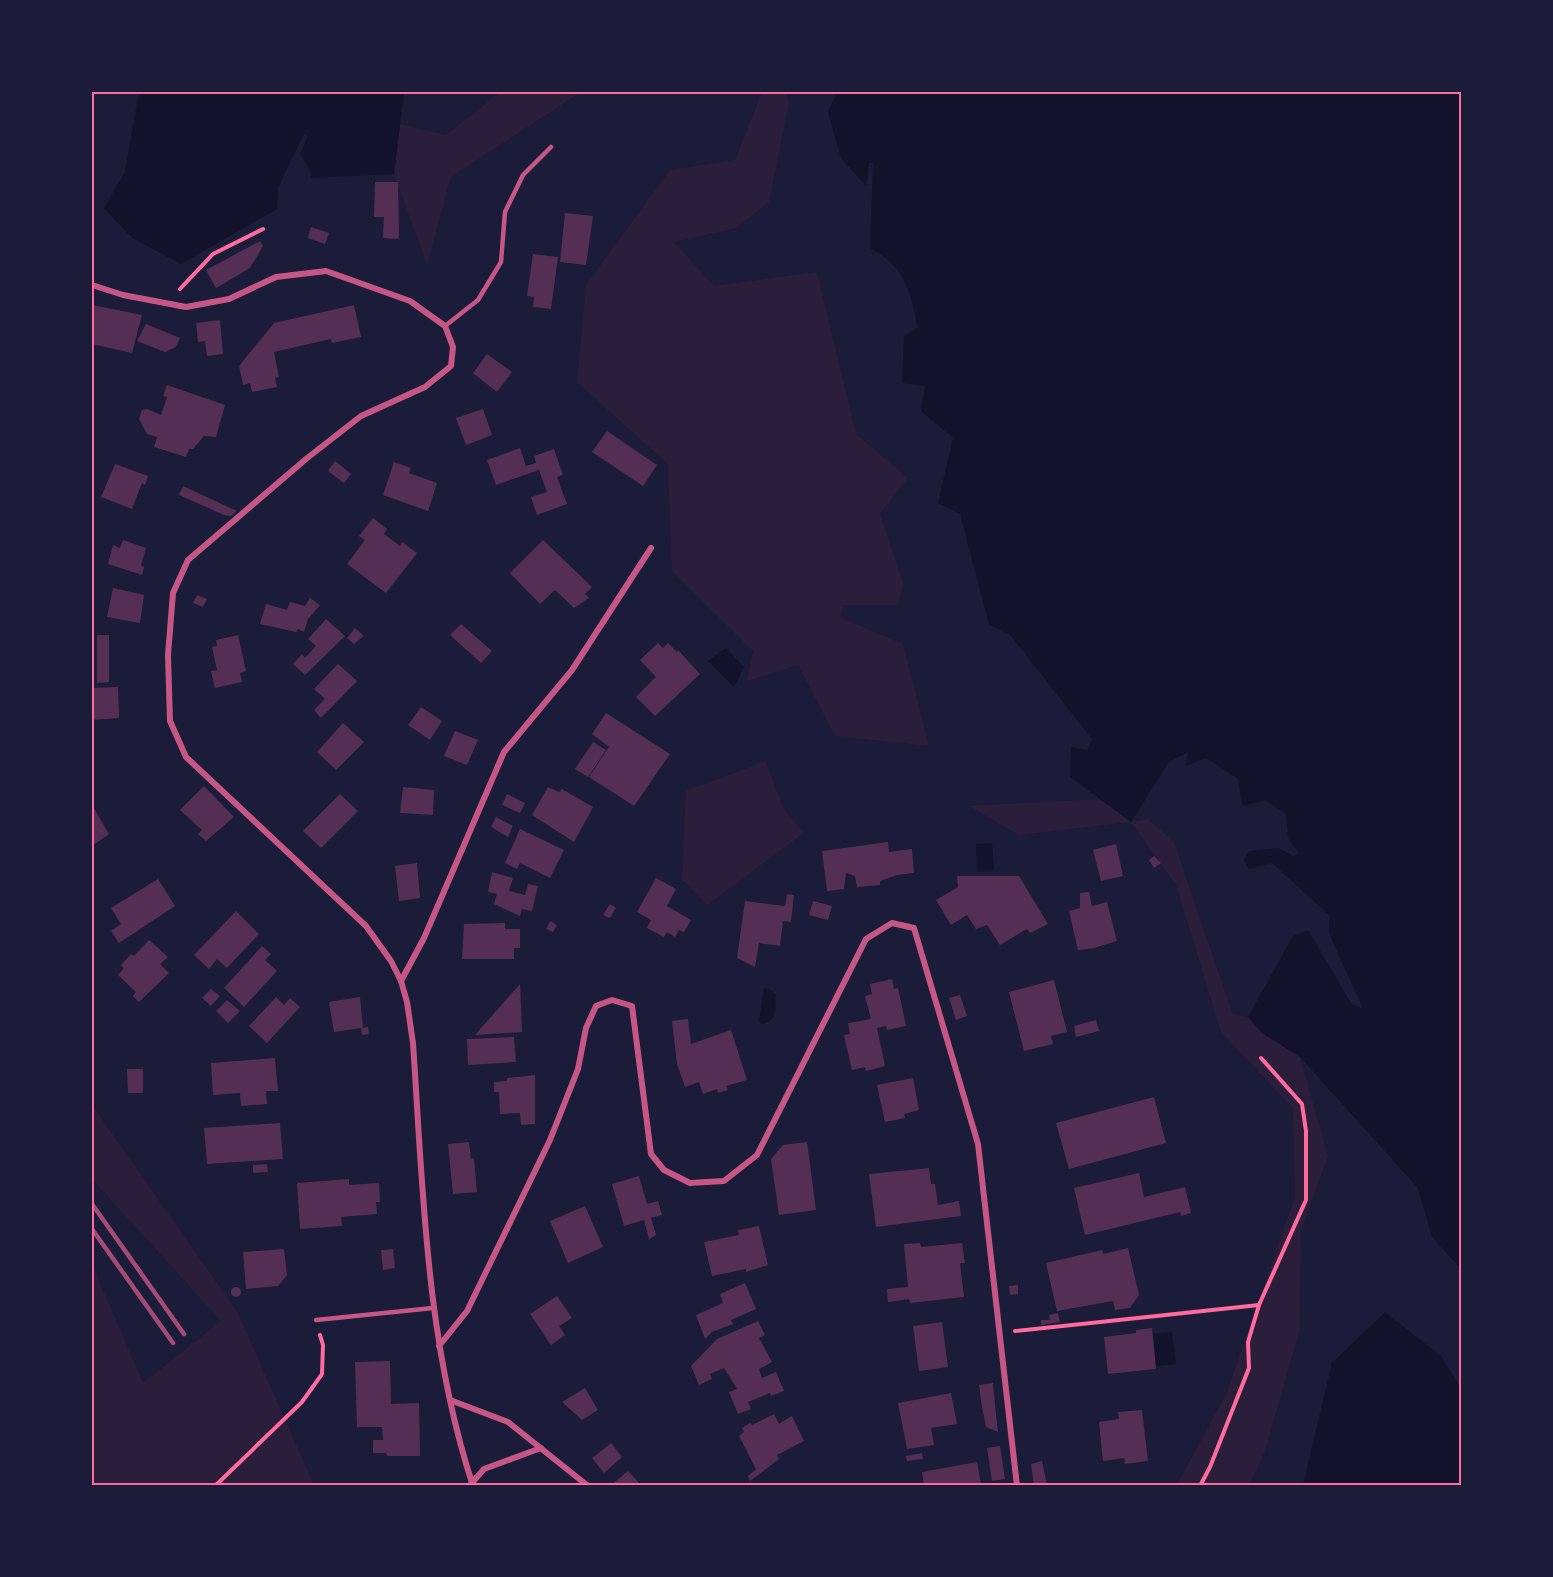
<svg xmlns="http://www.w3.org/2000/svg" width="1553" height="1577" viewBox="0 0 1553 1577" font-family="Poppins,sans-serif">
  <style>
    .green { fill: #2a1e3b }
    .water { fill: #12122b }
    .building { fill: #542f53 }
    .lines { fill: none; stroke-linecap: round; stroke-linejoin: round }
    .path { stroke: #ff6b9d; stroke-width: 4 }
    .service { stroke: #c65784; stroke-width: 4.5 }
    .minor { stroke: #c65784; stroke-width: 6 }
    .rail { stroke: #a44b75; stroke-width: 4.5 }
    .neatline { fill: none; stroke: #ff6b9d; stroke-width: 2 }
  </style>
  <rect width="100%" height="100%" fill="#1b1b3a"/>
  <!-- green -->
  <g class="green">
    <path d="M528,92h53l-130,85 -24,88 -33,-91 6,-50 46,11 52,-41z"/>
    <path d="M762,92h24l3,10 -20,100 -33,26 -62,14 40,44 103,-14 39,162 52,44 -28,36 23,69 -4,22h-56l-3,12 63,27 26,102 -94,-10 -37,-71 -51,16 6,-30 -81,-80 -4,-107 -91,-82 9,-97 84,-115 65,-10z"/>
    <path d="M766,761l17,47 21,25 -97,72 -25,-26 4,-88z"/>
    <path d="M1099,799l32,23 17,-3 26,23 59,173 15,2 14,16 38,24 28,99 -27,74 -2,102 -34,119 -16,34h-72l50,-93 68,-195 -2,-89 -72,-76 -45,-147 -45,-63 -112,13 -50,-29z"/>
    <path d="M92,1105l146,208 76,172h-222v-221l51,119 78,-62 -129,-142z"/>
  </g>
  <!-- water -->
  <g class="water">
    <path d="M139,92h265l-10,82 -83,4 -1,-8 -10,-16 8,-18 -4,-2 -26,53 -1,22 -96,55 -49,-26 -28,-30 21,-36z"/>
    <path d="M837,92h624v1177l-29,-32 -14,-49 -118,-131 -38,-24 -14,-16 45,-81 15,-6 43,73 12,6 -34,-76v-18l-57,-52 -23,6 -5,-9 5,-9 29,-3 16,8 5,-3 -11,-15 -2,-24 -21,-14 -22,6 -6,-28 -31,-20 -20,8 2,-14 -19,10 -38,60 -61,-45 1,-30 16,3 5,-11 -81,-103 -22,-12 -29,-110 -22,-11 15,-65 -32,-27 4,-25 -23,-3 2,-47 14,-9c-8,-35 -13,-61 -48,-79l3,-85h-4l-3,23 -25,-28 -13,-46z"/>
    <path d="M726,648l18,19 -10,20 -26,-26z"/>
    <path d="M992,843l2,28 -17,1 -1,-28z"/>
    <path d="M764,988l6,1 6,6c-1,14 2,27 -15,29l-2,-3z"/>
    <path d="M1385,1312l56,44 20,32v97h-158l29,-122z"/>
    <path d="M1172,1332l4,32 -20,2 -3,-32z"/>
  </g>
  <!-- building -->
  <g class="building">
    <path d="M375,182h23l1,57 -16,-1 1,-21h-10z"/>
    <path d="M565,213l28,3 -7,49 -26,-3z"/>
    <path d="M311,227l18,6 -4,11 -17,-6z"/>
    <path d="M260,241l3,5 -13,22 -34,20 -10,-18z"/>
    <path d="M533,254l25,3 -7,52 -18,-2 1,-10 -7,-1z"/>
    <path d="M92,305l50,10 -10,38 -40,-9z"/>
    <path d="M354,305l7,32 -29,6 -1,-4 -57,13 5,25 -4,1 2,9 -25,5 -2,-9 -7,2 -4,-19 35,-43z"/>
    <path d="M220,320l3,34 -16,2 -2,-15 -7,1 -2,-19z"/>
    <path d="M146,324l34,14 -4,9 -11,5 -28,-11z"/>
    <path d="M487,354l25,18 -15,20 -24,-19z"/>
    <path d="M167,385l58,20 -9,32 -12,-1 -11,13h-4l-3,8 -32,-10 3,-10 -10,-3 -8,-15 3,-9 5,-1 14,6 6,-18 -4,-1z"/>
    <path d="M483,409l9,26 -26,10 -10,-27z"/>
    <path d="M607,431l50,34 -14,21 -51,-34z"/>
    <path d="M520,448l6,18 10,-3 -2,-7 20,-7 9,26 -6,2 10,27 -30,11 -6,-18 16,-5 -8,-22 -43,15 -9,-25z"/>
    <path d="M335,461l16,13 -7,9 -16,-12z"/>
    <path d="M394,462l17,6 -2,5 28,10 -9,28 -45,-16z"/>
    <path d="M115,464l33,12 -3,9 -3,-2 -10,26 -31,-12z"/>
    <path d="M183,486l54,25 -6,5 -7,-1 -45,-20z"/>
    <path d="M373,518l14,11 -3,5 16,12 2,-4 15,11 -31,40 -39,-29 18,-24 -6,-4z"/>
    <path d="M123,540l23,8 -5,17 3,2 -2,8 -34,-11 5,-19 7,3z"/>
    <path d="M543,540l49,47 -7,7 4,4 -15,10 -19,-18 -15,14 -30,-31z"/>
    <path d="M113,588l31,7 -4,28 -33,-6z"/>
    <path d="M197,595l10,4 -4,8 -10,-4z"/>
    <path d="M310,598l10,7 -12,14 -4,13 -6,-3 -2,3 -36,-8 6,-20 21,6 3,-8 15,4z"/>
    <path d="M326,619l19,17 -40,39 -12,-11 9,-10 3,4 11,-12 -8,-7z"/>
    <path d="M461,624l31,27 -11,12 -31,-28z"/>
    <path d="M355,628l9,8 -10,8 -7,-6z"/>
    <path d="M97,635h12v47l-12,1z"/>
    <path d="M238,635l8,36 -6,2 2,9 -27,6 -4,-17 6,-1 -5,-23 5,-1 -1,-6z"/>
    <path d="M658,643l5,5 5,-5 9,9 1,-2 22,24 -45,42 -19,-19 20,-20 -16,-17z"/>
    <path d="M338,664l19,17 -36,37 -7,-8 11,-11 -11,-10z"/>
    <path d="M118,687l1,31 -27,2v-32z"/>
    <path d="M421,707l21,14 -12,19 -22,-15z"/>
    <path d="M606,713l64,41 -36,52 -45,-29 20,-30 -17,-13z"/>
    <path d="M343,723l21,19 -28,28 -19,-18z"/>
    <path d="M455,731l23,9 -11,25 -23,-9z"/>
    <path d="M593,742l13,8 -18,27 -13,-8z"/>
    <path d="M204,786l30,31 -28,24 -8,-7 4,-4 -22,-20z"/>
    <path d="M403,787l31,3 -1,25 -33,-2z"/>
    <path d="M548,787l11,5 3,-3 31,18 -19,35 -42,-27z"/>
    <path d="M340,794l18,17 -37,37 -18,-17z"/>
    <path d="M507,794l18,9 -5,10 -18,-8z"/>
    <path d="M92,805l17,29 -17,12z"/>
    <path d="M496,817l17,9 -5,11 -17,-10z"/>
    <path d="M520,829l44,21 -14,28 -30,-15 -3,6 -12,-6z"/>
    <path d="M888,842l1,10 23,-3 2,24 -17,2 -17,6v4l-23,2 -2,-11 -9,-3 -2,16 -17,2 -5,-40z"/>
    <path d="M1116,844l7,32 -22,5 -8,-31z"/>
    <path d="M1154,856l7,7 -7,5 -5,-8z"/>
    <path d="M417,863l3,35 -21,3 -4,-35z"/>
    <path d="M492,872l21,6 -4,13 16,4 3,-11 10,2 -6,25 -10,-2 -2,7 -26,-12 3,-10 -9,-2z"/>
    <path d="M957,876h62l29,48 -18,9 -3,-4 -27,16 -13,-20 -11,4 -9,-14 -16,10 -15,-25 22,-13z"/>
    <path d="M656,878l20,11 -9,17 24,14 -7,12 -5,-2 -4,7 -8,-5 -3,5 -17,-9 4,-8 -14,-8z"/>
    <path d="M158,879l17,27 -56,37 -8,-12 10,-7 -10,-16z"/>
    <path d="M1089,892l3,14 15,-4 10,39 -23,7 -16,2 -9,-39 11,-3v-15z"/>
    <path d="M787,894l7,1 -3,27 -8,-1 -3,25 -21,-3 -4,24 -18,-9 8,-57 40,5z"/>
    <path d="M813,901l19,5 -4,14 -19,-5z"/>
    <path d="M610,904l6,4 -6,10 -7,-3z"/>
    <path d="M236,911l23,23 -32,34 -10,-9 -8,10 -15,-14z"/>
    <path d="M550,921l7,4 -4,7 -7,-3z"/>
    <path d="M505,923v6h15v19h-6v11h-52l2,-35z"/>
    <path d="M149,940l19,17 -8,7 9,9 -30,29 -6,-6 3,-4 -18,-17 6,-7 -3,-3 10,-11 3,2z"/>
    <path d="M262,946l9,8 -6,6 12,11 -33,36 -20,-19z"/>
    <path d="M892,979l2,10 4,-1 8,38 -19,4 -1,-4 -9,2 8,38 -19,5 -1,-4 -13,3 -8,-35 6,-1 -2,-11 23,-4 -6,-23 7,-2 -2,-10z"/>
    <path d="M1054,980l13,52 -16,4 2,8 -29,7 -15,-59z"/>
    <path d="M520,984l2,48 -47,3z"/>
    <path d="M211,989l9,7 -9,10 -9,-8z"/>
    <path d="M960,995l7,21 -11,4 -7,-22z"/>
    <path d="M276,997l8,8 6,-7 10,9 -33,36 -18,-17z"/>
    <path d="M360,997l3,31 5,-1 1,7 -7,1 -1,-7 -27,4 -5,-30z"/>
    <path d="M227,1000l13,11 -12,12 -12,-12z"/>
    <path d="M688,1019l3,25 40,-14 16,50 -21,6 2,4 -10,3 -1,-4 -14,5 -4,-12 -14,5 -8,-23 -5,-43z"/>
    <path d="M1096,1020l3,11 -23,6 -2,-11z"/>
    <path d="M514,1037l2,25 -48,3 -1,-26z"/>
    <path d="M275,1058l3,33h-12l1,13 -26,2 -1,-13 -27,2 -2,-32z"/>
    <path d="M127,1069h16v24h-15z"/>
    <path d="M535,1075v49l-14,1 -1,-12 -20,1 -1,-22h-5v-10l13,-1v-3z"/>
    <path d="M913,1078l6,32 -15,4 1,4 -20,4 -8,-37z"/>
    <path d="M1154,1097l12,46 -97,26 -13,-46z"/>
    <path d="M280,1123l3,36 -76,5 -3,-36z"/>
    <path d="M469,1142l2,17 3,-1 3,34 -24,2 -5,-50z"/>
    <path d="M807,1142l9,68 -37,5 -8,-56 12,-14z"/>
    <path d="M267,1164l1,8 -15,1v-8z"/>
    <path d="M929,1168l2,16h4l3,21 21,-4 2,15 -85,11 -7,-53z"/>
    <path d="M1139,1173l5,24 41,-10 6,26 -10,3 -1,-4 -95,23 -11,-47z"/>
    <path d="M639,1176l8,28 11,-3 4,14 -11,3 5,17 -7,4 -5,-19 -20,6 -12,-42z"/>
    <path d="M349,1179v6l30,-2 1,19h-4l1,12 -36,3 1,9 -42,3 -3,-46z"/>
    <path d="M585,1206l18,41 -35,16 -18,-42z"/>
    <path d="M759,1226l9,39 -22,7v-3l-34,7 -8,-34 35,-7 -1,-5z"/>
    <path d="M920,1243l1,4 41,-4 3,20h-5l4,34 -54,6 -1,-4 -21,3 -1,-13 21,-2 -4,-43z"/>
    <path d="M1128,1248l11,47 -9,13 -15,2 -2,-9 -56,10 -11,-48 56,-13 1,4z"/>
    <path d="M284,1249l3,26 -9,11 -32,3 -3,-37z"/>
    <path d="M393,1249l2,19 -12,2 -2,-20z"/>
    <path d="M745,1283l11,26 -25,11 2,4 -21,8 -7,7 -9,-24 27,-12 -3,-9z"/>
    <path d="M1018,1285v9l-8,1 -1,-9z"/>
    <circle cx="236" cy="1292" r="5"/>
    <path d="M557,1296l15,22 -13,8 6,9 -14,10 -21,-31z"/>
    <path d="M1058,1313l2,9 -19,3v-5h9l-1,-5z"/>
    <path d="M758,1321l7,14 -6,3 13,24 -13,7 3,9 14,-6 8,19 -13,5 -1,-3 -22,9 3,7 -13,5 -9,-22 8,-3 -13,-21 -14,6 2,5 -13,6 -8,-19 26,-27z"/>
    <path d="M942,1322l6,45 -29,4 -6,-45z"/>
    <path d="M1152,1328l4,41 -48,5 -4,-37 32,-4v-3z"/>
    <path d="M390,1361l1,43 28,-1 1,53h-33l-1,-3h-13v-13h10l-1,-13h-25l-2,-65z"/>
    <path d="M993,1383l2,22 3,27 -12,-5 -4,-20 -3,-22z"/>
    <path d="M585,1388l13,22 -16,10 -20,-18z"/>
    <path d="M951,1393l6,31 -26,4 3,17 -27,4 -9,-46z"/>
    <path d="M1142,1410l6,51 -23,3 -1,-6 -21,3 -4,-39 20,-3 -1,-7z"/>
    <path d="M774,1414l5,10 13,-8 12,25 -27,14 2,4 -29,22 -2,-5 8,-7 -17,-33 5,-4 -2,-4 8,-5 2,2z"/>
    <path d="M611,1443l11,14 -18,16 -12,-15z"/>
    <path d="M1000,1446l5,33 -13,2 -5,-33z"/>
    <path d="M922,1453l1,6 -16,2 -1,-5z"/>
    <path d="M1042,1461l5,24h-13l-3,-21z"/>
    <path d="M977,1462l4,23h-57l-2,-13z"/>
    <path d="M628,1471l13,14h-30z"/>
  </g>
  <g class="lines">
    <!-- path -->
    <g class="path">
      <path d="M180,289l33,-35 50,-25"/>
      <path d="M1015,1331l244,-26"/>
      <path d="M215,1486l87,-84 20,-28 1,-29 -3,-10"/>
      <path d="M1200,1486l10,-19 39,-99 -1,-26 11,-37 47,-105v-69l-4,-27 -41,-46"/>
    </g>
    <!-- service -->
    <g class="service">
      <path d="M445,326l33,-26 23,-38 4,-50 18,-37 28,-28"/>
      <path d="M316,1320l117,-12"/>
    </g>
    <!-- minor -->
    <g class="minor">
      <path d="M92,285l31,10 63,12 43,-8 47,-22 50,-6 84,30 35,25 8,21 -2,19 -26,21 -64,29 -55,43 -118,101 -15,33 -5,62 2,66 16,36 180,169 25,35 10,20 6,21 6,41c10,148 13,300 60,443"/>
      <path d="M401,981l23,-43 80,-186 68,-82 79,-122"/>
      <path d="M439,1346l28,-35 83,-171 28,-71 8,-41 10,-22 16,-6 20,6 19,148 13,16 26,13 34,-2 33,-26 109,-216 26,-16 22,5 64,216 39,342"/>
      <path d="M450,1400l58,22 80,64"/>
      <path d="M471,1484l13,-15 57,-21"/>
    </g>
    <!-- rail -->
    <g class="rail">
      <path d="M92,1204l92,130"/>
      <path d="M92,1229l81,114"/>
    </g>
  </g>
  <!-- border -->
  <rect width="1553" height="1577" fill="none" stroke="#1b1b3a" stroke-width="186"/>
  <rect x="93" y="93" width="1367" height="1391" class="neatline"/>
</svg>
